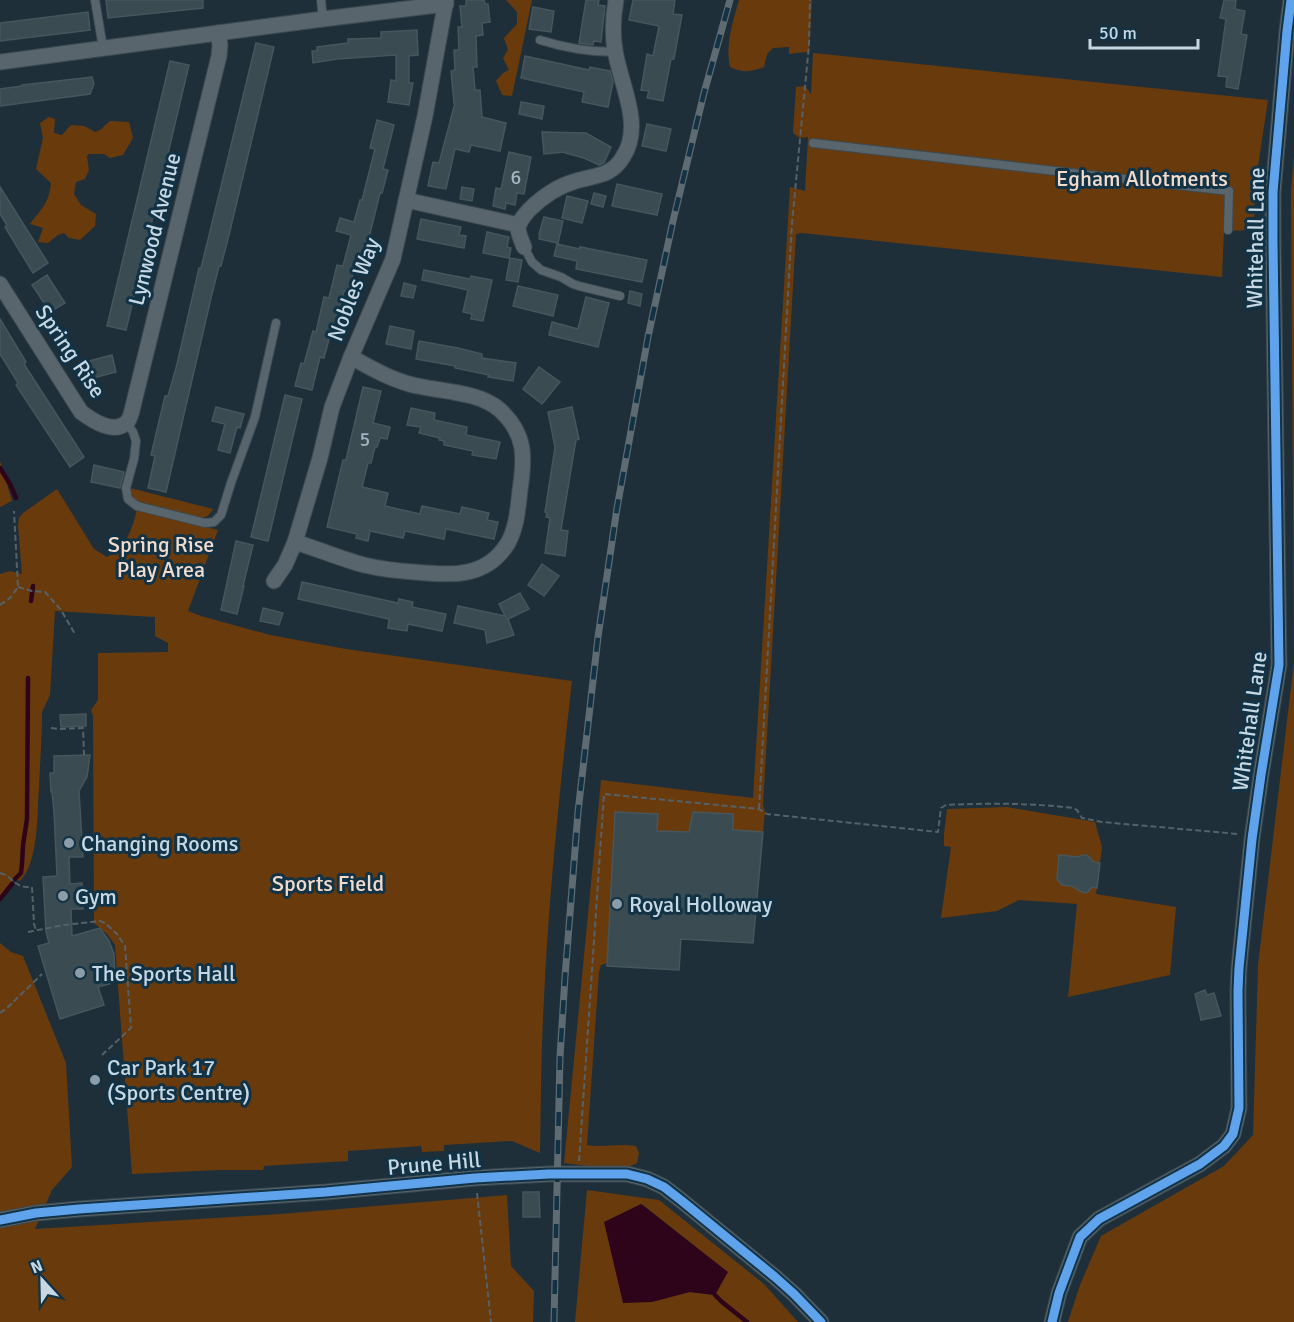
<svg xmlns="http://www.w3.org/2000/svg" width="1294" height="1322" viewBox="0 0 1294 1322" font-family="Signika,sans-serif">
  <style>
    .green { fill: #693b0c; fill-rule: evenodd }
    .water { fill: #2d0419 }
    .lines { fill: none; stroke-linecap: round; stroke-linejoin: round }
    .stream { stroke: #2d0419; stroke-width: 4.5 }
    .building { fill: #3a4b52; stroke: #46565d; stroke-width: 1.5 }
    .service-casing { stroke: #3c4951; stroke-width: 10 }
    .minor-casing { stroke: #3c4951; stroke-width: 17 }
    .path { stroke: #556168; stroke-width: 2; stroke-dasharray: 6 3; stroke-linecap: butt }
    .service { stroke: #58656c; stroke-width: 8 }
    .minor { stroke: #58656c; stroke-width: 15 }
    .rail-casing { stroke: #5f6b72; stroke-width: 7 }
    .rail { stroke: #123245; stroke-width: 4.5; stroke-dasharray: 14; stroke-linecap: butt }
    .cycleway-casing { stroke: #123245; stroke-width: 13 }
    .cycleway { stroke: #60a3ed; stroke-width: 9 }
    .poi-dot { fill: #8b9da8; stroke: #123245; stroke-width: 2 }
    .labels { text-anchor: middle; stroke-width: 6; stroke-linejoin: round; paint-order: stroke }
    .number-label { font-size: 20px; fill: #a3b5c0 }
    .park-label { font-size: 22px; fill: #f2dbcb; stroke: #123245 }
    .street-label { font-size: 22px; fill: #c6d8e4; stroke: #123245 }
    .poi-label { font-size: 22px; fill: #c6d8e4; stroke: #123245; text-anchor: start }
  </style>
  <rect width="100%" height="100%" fill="#1e2f39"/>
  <!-- green -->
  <g class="green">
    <path d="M506,0h26l-20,96 -10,-1 -6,-14 7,-8 6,-3 -6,-12 5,-8 -4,-12 13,-14v-12z"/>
    <path d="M739,0h73l-3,52 -13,1 -7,1v-7l-16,1 -6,6 -3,13c-14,5 -20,6 -34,0 -5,-23 3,-45 9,-67z"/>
    <path d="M813,53l455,47 -13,86 -1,44 -30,1 -2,46 -420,-44 -6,1 -33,571 2,7 -2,20 -30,-2v-16l-39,-2 -5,20 -32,-1 -42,-19 -8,151 -6,2 -2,7 -12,173c16,3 32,-2 49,1l3,7 -2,10 -8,4 -40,-1 -25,-3 37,-383 152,18 37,-611 15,4 3,-54 -8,1 -7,-5 3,-46 9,-1 6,8z"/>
    <path d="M49,117l6,2 -1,14 8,2 9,-10 13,1 11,6 5,-2 10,-9 19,1 4,16 -10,17 -13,3 -6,-4h-15l-2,2 2,14 -4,9 -9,3 -2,12 7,11 15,9 -1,12 -15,14 -11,-2 -5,-5 -6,2 -10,8 -10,-1 5,-14 -13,-4c12,-16 19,-21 21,-41l-15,-14 7,-31 -3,-15z"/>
    <path d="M1294,156v1166h-226l12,-37 21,-49 123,-70 29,-31 5,-170 36,-303 -3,-471z"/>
    <path d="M0,461l12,40 -12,6z"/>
    <path d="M130,488l83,21c-4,7 -7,9 -15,9 -10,-2 -63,-14 -67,-20 -1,-3 -1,-7 -1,-10z"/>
    <path d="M57,489l37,60 13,8c20,-11 25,-27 30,-48l81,21 -30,81 13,5 69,19 76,14 226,32c-12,106 -23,211 -28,317 -3,52 -3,103 -4,155l-28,-12 -68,4v6l-22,1 -1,-6 -73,5v10l-84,5 -1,4h-44l-87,4 -17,-229 -8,-11 -13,-11 -1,-207 -2,-6 7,-10v-47l70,-1v-9l-13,-7v-19l-100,-6 -5,84 -8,17c0,25 -2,50 -3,75 -2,25 0,75 -19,94l-6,-3 -14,21v-325l10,-3 12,3 -4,-49 1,-7 4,-5z"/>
    <path d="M1007,807l88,15 7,25 -6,47 80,13 -6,68 -102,22 9,-93 -58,-4 -22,11 -56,7 10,-71 -7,-1v-12l3,-25z"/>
    <path d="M0,943l11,9 12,4 43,107 6,104 -20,23 -17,39 246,-15 226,-19 4,71 23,25 -1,31h-533z"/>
    <path d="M587,1190l72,10 105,84 34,38h-223zM642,1204l85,68 -12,23 -25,-3z"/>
  </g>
  <!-- water -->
  <path class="water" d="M641,1204l87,68 -13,23 -25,-3 -38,10 -29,1 -19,-81z"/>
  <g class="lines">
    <!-- stream -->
    <g class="stream">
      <path d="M0,468l10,16 6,14"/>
      <path d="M31,601l2,-15"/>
      <path d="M15,879l6,-6 1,-9 1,-19 4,-26 1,-141"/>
      <path d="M0,899l12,-15"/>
      <path d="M715,1295l7,7 25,20"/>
    </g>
  </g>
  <!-- building -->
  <g class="building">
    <path d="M106,0h97v8l-95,10z"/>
    <path d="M466,0h18l1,4h3l2,18 -8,1 1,12 -7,1 1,31h-4l2,23h5l2,27 24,6 -6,28 -29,-6 -2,7 -14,-3 -9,40 -18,-3 5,-24 6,1 16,-60h-1l-3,-32 4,-1 -1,-20h5l-1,-23h4l-2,-21h6z"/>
    <path d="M586,0h13l-1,5 7,1 -4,36 -7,-1 -1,4 -14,-2z"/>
    <path d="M633,0h42l-2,14 9,1 -8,44h-3l-8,42 -16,-3 2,-7 -8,-1 6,-36 6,2 6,-30 -30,-6z"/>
    <path d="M1224,0h12l-1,9 10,2 -4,23 6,1 -9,54 -12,-2 1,-10 -9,-1 8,-57 -6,-1z"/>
    <path d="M533,7l21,4 -3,21 -22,-3z"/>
    <path d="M88,12l2,18 -90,11v-18z"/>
    <path d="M417,30l1,25 -9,1v27h4l-4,22 -21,-3 3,-22 5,1v-26l-59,4 -24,4 -1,-12h5v-4l31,-4v-4l33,-1v-6z"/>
    <path d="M256,43l18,4 -45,188 -8,31h-2l-8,32 -45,194 -18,-4 7,-32 -4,-1 14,-59h3l9,-32 22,-96h2z"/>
    <path d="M525,56l64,14 1,-3 20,4 3,11 -5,25 -26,-5 2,-10 -63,-14z"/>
    <path d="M170,61l19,4 -63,265 -19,-4z"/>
    <path d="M92,77l2,7 -4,10 -90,12v-17l22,-3v-1z"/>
    <path d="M521,102l23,4 -2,13 -23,-5z"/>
    <path d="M377,120l17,5 -11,44 5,1 -6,23h-2l-17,69 -6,-2 -9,32 -4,-1 -8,34 -3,-1 -9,34 -4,-1 -8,33 -17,-4 6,-23 3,1 9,-33 3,1 8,-35 5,1 8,-33 6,1 8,-31 -15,-4 4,-13 14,4 6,-22h2l13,-51 -5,-1z"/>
    <path d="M647,124l24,5 -5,22 -24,-5z"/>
    <path d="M542,132l44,1 25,14 -7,16 -5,2 -15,-7 -19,-5v-1l-21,2z"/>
    <path d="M509,152l22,5 -7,37 -7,-1 -2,12 -9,-2 -1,6 -12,-3 3,-18 5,1z"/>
    <path d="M617,184l45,10 -5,21 -45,-9z"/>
    <path d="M0,187l48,76 -15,10 -28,-46 2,-2 -7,-11z"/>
    <path d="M462,187l12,2 -2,12 -12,-2z"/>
    <path d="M594,193l12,3 -3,11 -12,-3z"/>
    <path d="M567,196l21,5 -6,22 -20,-5z"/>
    <path d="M544,217l19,4 -5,22 -19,-4 1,-5h-1z"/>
    <path d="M421,219l40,8 -2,8 7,1 -2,12 -47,-9z"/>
    <path d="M487,232l22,5 -2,10 4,1 -2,10 -26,-5z"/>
    <path d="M557,244l23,5v-2l67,13 -5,22 -66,-13 1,-8 -23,-5z"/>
    <path d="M510,258l12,2 -4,22 -12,-2z"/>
    <path d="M424,270l46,9 1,-3 21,4 -9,41 -12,-2 1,-5 -9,-2 5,-22 -46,-10z"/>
    <path d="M47,275l18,28 -15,9 -18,-27z"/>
    <path d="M404,283l12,3 -3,12 -12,-2z"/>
    <path d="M518,286l40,9 -5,21 -40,-10z"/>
    <path d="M630,291l12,3 -2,12 -12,-3z"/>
    <path d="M586,297l23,6 -11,44 -49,-12 3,-13 26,7z"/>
    <path d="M0,319l26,43 -2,2 60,93 -14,10 -54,-82 2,-2 -18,-29z"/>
    <path d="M390,326l24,5 -3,18 -25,-5z"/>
    <path d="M419,341l39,7 24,6v4l34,5 -3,18 -25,-4 1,-2 -34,-7v-2l-39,-7z"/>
    <path d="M112,355l4,17 -27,7 -4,-17z"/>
    <path d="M539,367l21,15 -18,22 -19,-15z"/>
    <path d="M363,387l18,4 -8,32 17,4 -3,12 -7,-1 -3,9h-2l-4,16h-3l-6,24 26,6 -3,13 35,8 2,-8 38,8 2,-7 27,6 -2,7 11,2 -4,17 -48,-10 -2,10 -39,-8 -2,7 -33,-7 -2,10 -12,-3 1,-4 -30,-7 16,-67h3z"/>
    <path d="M285,395l17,4 -34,142 -17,-4z"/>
    <path d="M216,407l28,7 -4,14 -3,-1 -7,26 -12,-3 7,-26 -13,-3z"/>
    <path d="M572,407l7,32 -3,1 -15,90 7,1 -3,25 -20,-3 5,-35 -4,-1 1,-4 -2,-1 10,-65 -7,-35z"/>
    <path d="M411,408l24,5 -1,7 33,7 -1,8 34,7 -4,17 -24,-4 1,-4 -29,-6v-4l-5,-1 1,-2 -21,-5 2,-6 -14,-2z"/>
    <path d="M94,465l30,7 -4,16 -29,-6z"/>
    <path d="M236,541l17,4 -10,41h1l-7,28 -16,-4z"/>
    <path d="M542,564l17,12 -15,20 -16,-11z"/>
    <path d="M302,582l96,21 1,-4 14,3 -1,5 34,7 -4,17 -34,-7 -1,7 -19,-3 1,-9 -91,-20z"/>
    <path d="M520,593l9,16 -21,10 6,16 -27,8 -2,-13 -31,-7 4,-17 47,10 -6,-12z"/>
    <path d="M263,608l20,5 -4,12 -19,-4z"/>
    <path d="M86,714v12l-25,1 -1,-12z"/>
    <path d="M90,755l-3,22 -8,14 4,66h-14l1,27 12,-1 1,26h-12l1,27 28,-8 9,13 5,13 1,22 -2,7 -15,4 6,18 -44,14 -22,-73 11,-3 -3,-11 -3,-55 14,-1 -3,-64 -2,-20h-1l-1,-19h4v-17z"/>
    <path d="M615,812l43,2 -1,17 32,1 4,-20 40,2v16l30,2 -10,111 -72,-4 -2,31 -72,-4z"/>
    <path d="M1059,855l20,2 3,-2h5l7,7 6,1 -3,25 -5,-1 -5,6 -5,-1 -10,-6 -10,-1 -5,-6z"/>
    <path d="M1205,990l2,5 7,-2 7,23 -20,4 -6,-26z"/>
    <path d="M523,1192h16l1,25h-17z"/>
  </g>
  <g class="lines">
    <!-- service casing -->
    <g class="service-casing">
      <g id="service">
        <path d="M95,0l8,48"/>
        <path d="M321,0l2,19"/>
        <path d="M540,40c25,8 48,12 75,12"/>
        <path d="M813,143l416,48 -1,39"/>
        <path d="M524,247l8,15 9,8 20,7 12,7 6,2 41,10"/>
        <path d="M126,422l7,10 3,9 -2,18 -8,29 2,11 9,7 68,17 9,-1 7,-7 10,-32 24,-66 21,-94"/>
      </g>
    </g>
    <!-- minor casing -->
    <g class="minor-casing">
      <g id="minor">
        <path d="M0,62l323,-43 123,-15"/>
        <path d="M406,200l113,25"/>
        <path d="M524,247c-2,-5 -5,-12 -6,-18 0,-7 6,-13 11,-19 13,-13 29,-24 47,-29 19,-6 35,-4 47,-24 21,-32 -3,-73 -8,-107 -3,-17 -2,-33 1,-50"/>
        <path d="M0,284l81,128c12,9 34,24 47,9 4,-6 5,-16 7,-23l84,-342 1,-11 -2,-12"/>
        <path d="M295,542c23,7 46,17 69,23 17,4 34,6 50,7 37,3 72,7 94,-29 9,-16 10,-36 12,-53 5,-33 6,-56 -20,-80 -23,-20 -63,-18 -91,-26 -21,-6 -40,-17 -58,-27"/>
        <path d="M274,581l11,-16 10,-23 25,-84 12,-51 19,-50 42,-98 32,-143 21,-116"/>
        <path d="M0,1220l36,-7 43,-4 247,-17 149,-14 74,-4h78l20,5 17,8 18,14 93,76 19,17 27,28"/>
        <path d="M1052,1322l7,-29 21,-56 19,-18 101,-55 24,-18 9,-12 6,-26 -1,-117 1,-23 13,-129 9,-64 18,-110 -6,-422v-51l14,-161 4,-31"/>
      </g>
    </g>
    <!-- path -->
    <g class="path">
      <path d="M18,587l14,4 13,1 16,18 14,24"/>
      <path d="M0,605l10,-7 8,-11 -4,-76"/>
      <path d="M51,728l7,1 25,-1 1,27"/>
      <path d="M759,809l33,-586 17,-178 1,-45"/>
      <path d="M0,873c15,4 12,15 32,14l2,37 2,6"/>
      <path d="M28,932l36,-7 36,-4 5,2 12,11 8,12 6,82 -29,27"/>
      <path d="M0,1013l7,-5 35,-34"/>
      <path d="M579,1161l25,-367 155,15 8,5 171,18 3,-24 5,-3c43,-2 85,-2 127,3l4,2 5,8 20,4 136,12"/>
      <path d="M477,1193l14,129"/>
    </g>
    <!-- service -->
    <use href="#service" class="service"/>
    <!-- minor -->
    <use href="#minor" class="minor"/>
    <!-- rail casing -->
    <g class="rail-casing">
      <path id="rail" d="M554,1322l6,-265 5,-80 13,-165 20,-175 19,-129 31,-171 25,-116 31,-128 26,-93"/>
    </g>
    <!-- rail -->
    <use href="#rail" class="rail"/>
    <!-- cycleway casing -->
    <g class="cycleway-casing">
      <g id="cycleway">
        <path d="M0,1220l36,-7 43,-4 247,-17 149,-14 74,-4h78l20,5 17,8 18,14 93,76 19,17 27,28"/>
        <path d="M1052,1322l7,-29 21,-56 19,-18 101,-55 24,-18 9,-12 6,-26 -1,-117 1,-23 13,-129 9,-64 18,-110 -6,-422v-51l14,-161 4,-31"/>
      </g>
    </g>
    <!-- cycleway -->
    <use href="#cycleway" class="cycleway"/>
  </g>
  <!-- markers -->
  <g class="poi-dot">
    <circle cx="69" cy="843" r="6"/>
    <circle cx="63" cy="896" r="6"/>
    <circle cx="617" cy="904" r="6"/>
    <circle cx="80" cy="973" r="6"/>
    <circle cx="95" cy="1080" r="6"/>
  </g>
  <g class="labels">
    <!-- number labels -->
    <g class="number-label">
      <text x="516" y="184">6</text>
      <text x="365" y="446">5</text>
    </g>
    <!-- park labels -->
    <g class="park-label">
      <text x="1142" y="186">Egham Allotments</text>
      <text x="161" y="552">Spring Rise<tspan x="161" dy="25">Play Area</tspan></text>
      <text x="328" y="891">Sports Field</text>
    </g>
    <!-- street labels -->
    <g class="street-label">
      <text transform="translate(154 229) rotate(-76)" y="8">Lynwood Avenue</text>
      <text transform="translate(1255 238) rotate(-89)" y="8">Whitehall Lane</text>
      <text transform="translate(353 289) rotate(-69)" y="8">Nobles Way</text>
      <text transform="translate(71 351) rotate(56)" y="8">Spring Rise</text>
      <text transform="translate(1249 721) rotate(-82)" y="8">Whitehall Lane</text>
      <text transform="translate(434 1163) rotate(-5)" y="8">Prune Hill</text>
    </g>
    <!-- poi labels -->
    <g class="poi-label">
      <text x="81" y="851">Changing Rooms</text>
      <text x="75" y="904">Gym</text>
      <text x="629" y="912">Royal Holloway</text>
      <text x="92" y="981">The Sports Hall</text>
      <text x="107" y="1075">Car Park 17<tspan x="107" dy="25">(Sports Centre)</tspan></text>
    </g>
  </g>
  <!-- north arrow -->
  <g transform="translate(42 1280) rotate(338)" stroke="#123245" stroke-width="4.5" paint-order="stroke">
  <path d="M0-4.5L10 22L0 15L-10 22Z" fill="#c6d8e4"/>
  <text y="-9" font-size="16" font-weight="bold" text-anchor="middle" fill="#c6d8e4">N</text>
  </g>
  <!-- scale -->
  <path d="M1090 39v9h108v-9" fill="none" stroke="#c6d8e4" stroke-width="3"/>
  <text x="1099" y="39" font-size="18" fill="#c6d8e4" stroke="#123245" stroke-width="4.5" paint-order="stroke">50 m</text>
</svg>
